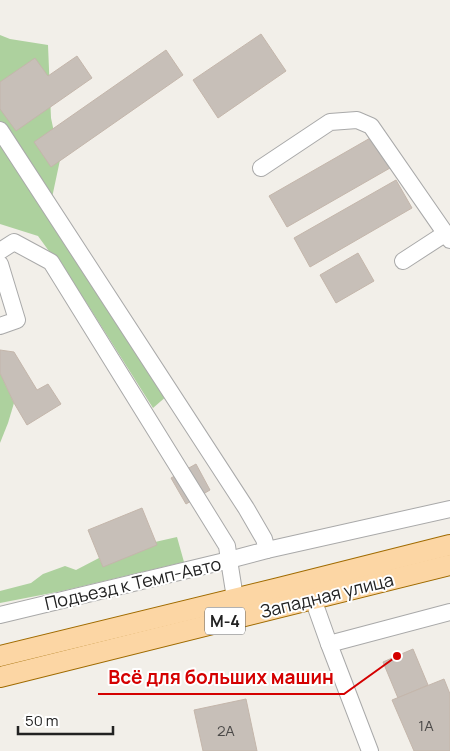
<svg xmlns="http://www.w3.org/2000/svg" width="450" height="751" viewBox="0 0 450 751" font-family="Manrope,sans-serif">
  <style>
    .forest { fill: #add19e }
    .building { fill: #c7bfb8; stroke: #c4b6ab }
    .lines { fill: none; stroke-linecap: round; stroke-linejoin: round }
    .minor-casing { stroke: #a9a9a9; stroke-width: 18 }
    .major-casing { stroke: #a06b00; stroke-width: 22 }
    .minor { stroke: #fff; stroke-width: 16 }
    .major { stroke: #fcd6a4; stroke-width: 20 }
    .labels { text-anchor: middle; stroke-width: 4; stroke-linejoin: round; paint-order: stroke }
    .number-label { font-size: 15px; fill: #4b4948 }
    .shield { fill: #fff; stroke: #646464; stroke-width: 1 }
    .shield-label { font-size: 16px; font-weight: bold; fill: #222 }
    .street-label { font-size: 18px; fill: #222; stroke: #fff }
    .leader { fill: none; stroke: #d40000; stroke-width: 2 }
    .callout-dot { fill: #d40000; stroke: #fff; stroke-width: 2 }
    .callout-label { font-size: 19px; text-anchor: middle; font-weight: bold; fill: #d40000; stroke: #fff; stroke-width: 4; stroke-linejoin: round; paint-order: stroke }
  </style>
  <rect width="100%" height="100%" fill="#f2efe9"/>
  <!-- forest -->
  <g class="forest">
    <path d="M0,35l10,4 38,6 3,73 9,42 -10,47 118,188 -15,13 -67,-106 -48,-66 -38,-12z"/>
    <path d="M0,373l14,30 -6,20 -8,20z"/>
    <path d="M177,537l7,25 -122,29 -62,12v-12l31,-8 12,-9 22,-8 11,4 23,-12 4,8 52,-24z"/>
  </g>
  <!-- building -->
  <g class="building">
    <path d="M261,34l25,37 -68,47 -25,-38z"/>
    <path d="M166,50l17,25 -132,92 -17,-25z"/>
    <path d="M77,56l15,22 -76,53 -16,-22v-27l35,-24 13,18z"/>
    <path d="M372,137l18,31 -103,59 -18,-31z"/>
    <path d="M396,180l16,28 -102,59 -16,-29z"/>
    <path d="M358,253l16,28 -38,22 -16,-28z"/>
    <path d="M0,350l14,2 23,38 11,-6 13,20 -34,21 -13,-22 -14,-30z"/>
    <path d="M196,464l14,26 -24,14 -15,-26z"/>
    <path d="M142,508l15,37 -54,22 -15,-37z"/>
    <path d="M413,649l15,36 -30,13 -15,-36z"/>
    <path d="M444,679l6,15v57h-36l-22,-51z"/>
    <path d="M246,699l11,52h-54l-9,-41z"/>
  </g>
  <g class="lines">
    <!-- minor casing -->
    <g class="minor-casing">
      <g id="minor">
        <path d="M0,130l246,378 18,31 3,11 -38,10 -2,-14 -176,-284 -37,-20 -14,9"/>
        <path d="M261,168l69,-46 27,-2 14,6 79,114"/>
        <path d="M403,261l43,-28"/>
        <path d="M0,264l17,56 -17,6"/>
        <path d="M267,550l183,-41"/>
        <path d="M313,599l16,45 41,107"/>
        <path d="M0,615l229,-55 6,38"/>
        <path d="M329,644l121,-32"/>
      </g>
    </g>
    <!-- major casing -->
    <g class="major-casing">
      <g id="major">
        <path d="M0,656l279,-68 171,-43"/>
        <path d="M0,677l450,-112"/>
      </g>
    </g>
    <!-- minor -->
    <use href="#minor" class="minor"/>
    <!-- major -->
    <use href="#major" class="major"/>
  </g>
  <g class="labels">
    <!-- number labels -->
    <g class="number-label">
      <text x="426" y="731">1А</text>
      <text x="226" y="736">2А</text>
    </g>
    <!-- shield labels -->
    <rect class="shield" x="205" y="607.5" width="40" height="27" rx="4"/>
    <g class="shield-label">
      <text x="225" y="627">М-4</text>
    </g>
    <!-- street labels -->
    <g class="street-label">
      <text transform="translate(133 584) rotate(-13)" y="6">Подъезд к Темп-Авто</text>
      <text transform="translate(327 596) rotate(-14)" y="6">Западная улица</text>
    </g>
  </g>
  <!-- callouts -->
  <path class="leader" d="M397 656L344 694H98"/>
  <circle class="callout-dot" cx="397" cy="656" r="5"/>
  <g class="callout-label">
    <text x="221" y="684">Всё для больших машин</text>
  </g>
  <!-- scale -->
  <path d="M18 726v8h95v-8" fill="none" stroke="#222222" stroke-width="2.5"/>
  <text x="25" y="726" font-size="15" fill="#222222" stroke="#ffffff" stroke-width="4" paint-order="stroke">50 m</text>
</svg>
